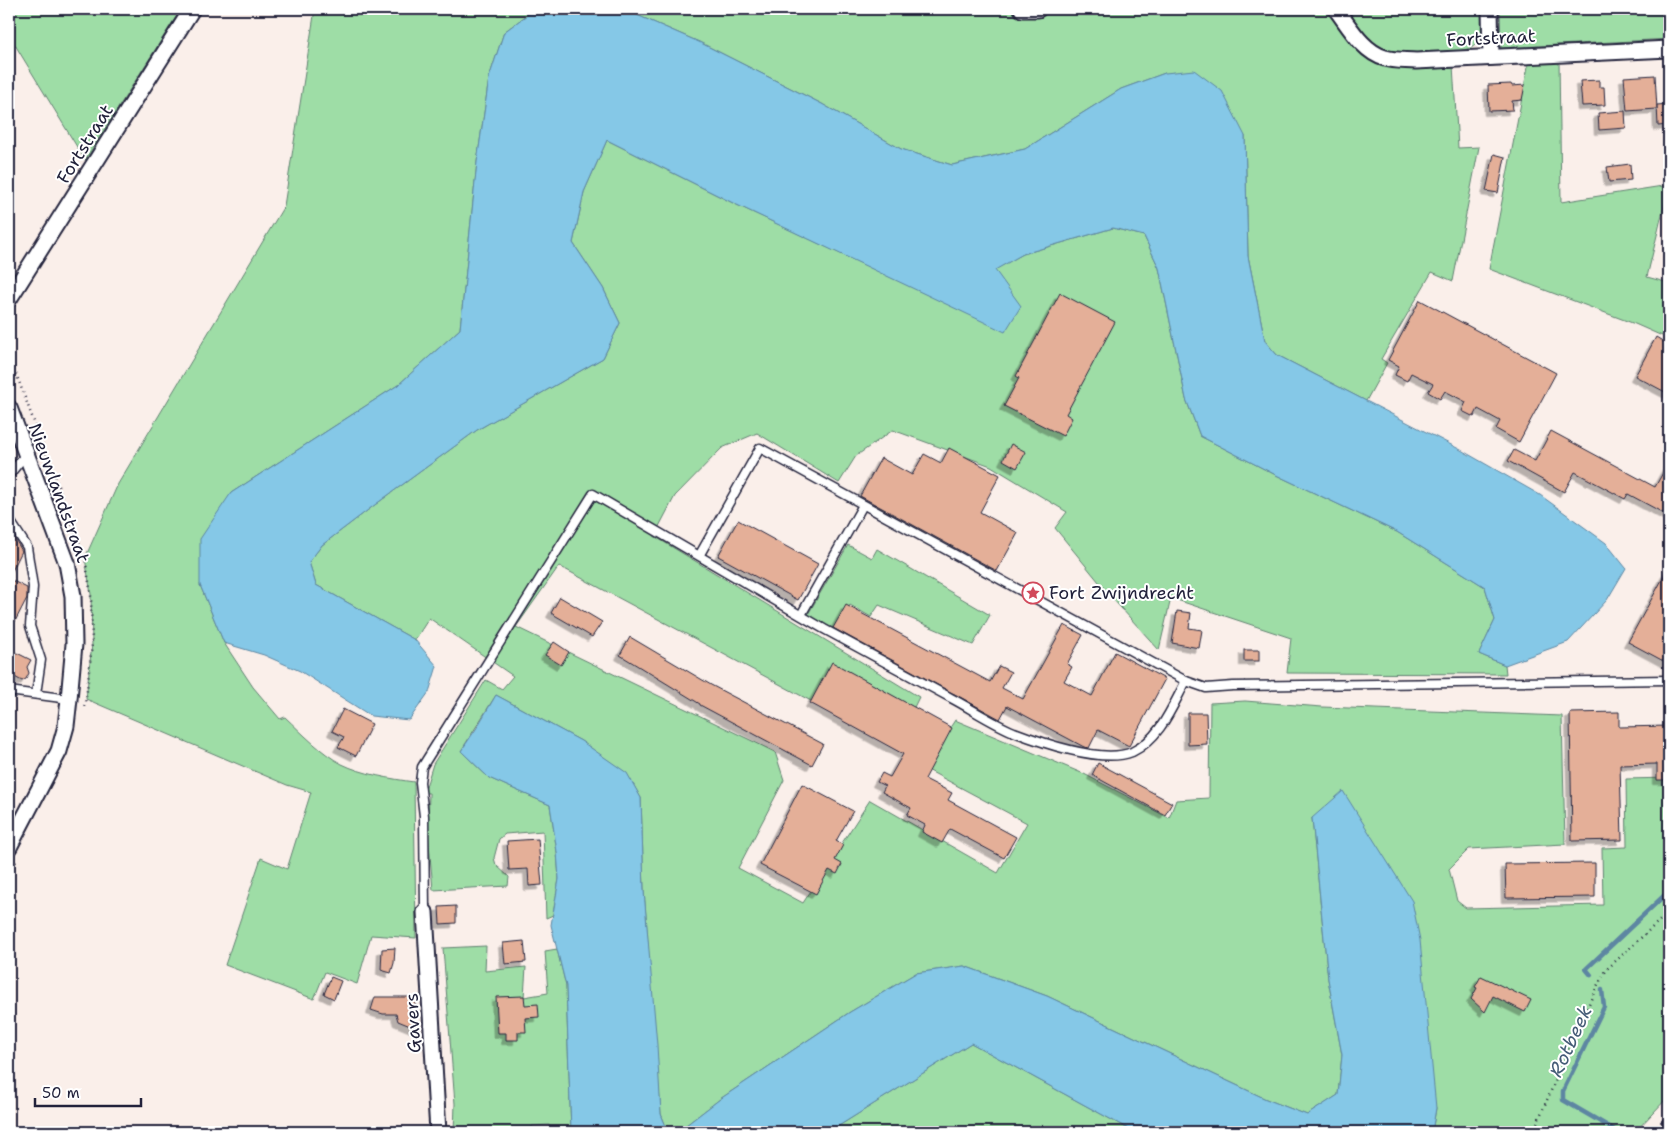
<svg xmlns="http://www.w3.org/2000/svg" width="1678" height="1141" viewBox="0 0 1678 1141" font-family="'Shantell Sans',sans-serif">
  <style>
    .green { fill: #9edda6; stroke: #608070 }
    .water { fill: #85c8e7; stroke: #5d86a2 }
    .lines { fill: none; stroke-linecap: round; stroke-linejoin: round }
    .stream { stroke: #5d86a2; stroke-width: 4.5 }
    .building { fill: #e4af98; stroke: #22223b; filter: url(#shadow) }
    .lane-casing { stroke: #22223b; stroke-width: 11 }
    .street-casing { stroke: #22223b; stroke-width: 19 }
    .path { stroke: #22223b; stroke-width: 2.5; stroke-dasharray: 1 4; stroke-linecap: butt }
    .lane { stroke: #fff; stroke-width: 8 }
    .street { stroke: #fff; stroke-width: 15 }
    .rail { stroke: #22223b; stroke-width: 4; stroke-dasharray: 8 4; stroke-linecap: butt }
    .labels { text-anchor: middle; stroke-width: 4; stroke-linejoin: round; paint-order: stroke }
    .street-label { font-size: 18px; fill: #22223b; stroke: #fff }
    .poi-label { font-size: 18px; fill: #22223b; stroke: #fff; text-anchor: start }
    .water-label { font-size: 19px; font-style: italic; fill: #455c77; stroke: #fff }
  </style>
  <defs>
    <filter id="shadow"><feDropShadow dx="-4.5" dy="4.5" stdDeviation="0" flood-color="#0004"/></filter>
  </defs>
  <rect width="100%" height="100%" fill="#faefea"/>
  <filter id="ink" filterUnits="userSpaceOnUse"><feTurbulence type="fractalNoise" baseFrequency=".02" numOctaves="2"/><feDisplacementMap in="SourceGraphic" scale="10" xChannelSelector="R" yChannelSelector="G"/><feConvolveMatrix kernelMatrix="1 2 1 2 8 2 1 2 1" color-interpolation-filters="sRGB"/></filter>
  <g filter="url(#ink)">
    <!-- green -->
    <g class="green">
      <path d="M9,9h172l-96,151 -76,-125z"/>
      <path d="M315,9h220l-31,23 -15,46 -12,84 -17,167 -62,56 -167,108 -31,92 24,58 29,44 27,32 5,-2c17,16 36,36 57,47 20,10 50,15 72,18l2,156 -45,-3 -14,49 -32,-12 -11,27 -89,-34 36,-107 26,11 24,-77 -24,-7 -201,-86 6,-55 -1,-50 -6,-36 33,-74 166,-278z"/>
      <path d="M623,9h383c16,6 32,5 48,0h276c9,12 24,38 35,47 19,15 65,9 88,9l5,83 21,-1 -26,134 -21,-9 -51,87 6,4 -21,38 -89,-46 -12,-14 -17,-85 -3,-120 -80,-63 -44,16 -96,60 -73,16 -51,-16 -79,-45 -123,-62z"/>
      <path d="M1344,9h139c0,13 2,26 -8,36 -8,10 -69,8 -84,7 -5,-1 -13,-4 -18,-7 -13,-9 -19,-25 -29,-36z"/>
      <path d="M1500,9h169v30l-168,9z"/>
      <path d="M1559,60l2,142 108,-17 -22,92 22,6v56l-34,-15 -146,-55 40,-208z"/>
      <path d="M607,140l130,65 268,126 15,-25 -26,-36 29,-16 90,-26 31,8 15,32 27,131 14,37 74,38 123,58 88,55 10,33 -16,34 26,11 1,9 -219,-1 4,-35 -120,-40 -12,52 -47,-52 -57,-70 12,-16 -76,-46 -98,-36 -37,26 -17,27 -82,-50 -35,15 -47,48 -21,40 265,161 -24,49 -336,-180 -43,61 259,125 9,28 -46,88 65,35 67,-103 128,73 29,-50 -103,-55 31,-48 129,54 85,44 7,-18 33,-2 1,-95 35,-2 77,6 240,9 3,128 -96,5 -20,20 8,32 9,7 137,-3 -1,-57 25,-1 -1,-68 43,-1v318l-34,36h-203l4,-24 -124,-290 16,161 14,76 -4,40 -31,20 -41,-16 -219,-103 -83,-30 -48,7 -66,39 -130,87 -39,30h-14l-6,-15 -17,-223 -3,-93 -14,-24 -46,-33 -85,-46 -35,56 28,27 61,27 7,47 2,27 -6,36 -7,3 -3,-87 -38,3 -6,5 -5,19 2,7 13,12 -1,9 -75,4 -5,-59 1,-38h-5l9,-29 53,-84 16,9 11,-13 -84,-58 -14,22 -99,-55 -7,-23 13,-17 50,-38 105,-77 126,-72 17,-35 -17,-35 -30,-45 11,-51z"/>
      <path d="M848,545l24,13 5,-9 113,66 -17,30 -94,-40 -8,12 -21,-12 -14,25 -29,-14z"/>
      <path d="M486,946l-1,25 41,-4 -2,30 24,-4 -3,-42 12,-2 9,37 5,146h-20l-2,-7 -17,1v6h-78l1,-28 -12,-156z"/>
      <path d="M971,1043l163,89h-305z"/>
    </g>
    <!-- water -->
    <g class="water">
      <path d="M535,9h88l76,33 123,62 79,45 51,16 73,-16 96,-60 44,-16 29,-3 28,21 23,45 3,120 17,85 12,14 184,95 79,45 66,48 20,25 -19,32 -39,42 -63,23 -26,-11 16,-34 -10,-33 -88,-55 -123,-58 -74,-38 -14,-37 -27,-131 -15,-32 -31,-8 -90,26 -28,16 26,36 -16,26 -268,-127 -130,-65 -23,52 -11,51 30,45 17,35 -17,35 -126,72 -105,77 -50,38 -13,17 7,23 99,55 22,26 -8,26 -20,28 -38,-4 -71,-45 -36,-16 -40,-12 -24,-58v-46l31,-46 167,-108 62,-56 17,-167 12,-84 15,-46z"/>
      <path d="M496,695l85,46 46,32 14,25 3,93 13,154 4,69 6,15h14l39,-30 130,-87 66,-39 48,-7 83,30 219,103 41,16 31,-20 4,-40 -14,-76 -16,-161 31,-27 69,110 8,39 16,168 -4,24h-298l-163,-89 -142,89h-258l-5,-146 -15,-61 8,-46 -2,-27 -7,-47 -61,-27 -28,-27 15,-22z"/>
    </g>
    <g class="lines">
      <!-- stream -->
      <g class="stream">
        <path d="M1591,975l-5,-6 83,-78"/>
        <path d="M1602,990l2,17 -41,84v9l55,32"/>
      </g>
    </g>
    <!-- building -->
    <g class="building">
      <path d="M1655,75l2,34 -30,2 -3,-34z"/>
      <path d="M1599,80v7h5l1,18 -23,1 -2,-25z"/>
      <path d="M1511,84l1,2 13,-1 -3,15 -10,1 1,9 -24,1 -1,-26z"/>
      <path d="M1669,104v21l-11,1 -1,-21z"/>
      <path d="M1625,111l1,17 -27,2 -1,-17z"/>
      <path d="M1494,154l11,3 -7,36 -12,-2z"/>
      <path d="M1630,164l1,16 -22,2 -2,-15z"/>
      <path d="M1060,293l55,29 -49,92 6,4 -9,18 -59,-30 15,-28 -3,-2z"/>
      <path d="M1420,300l136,73 -37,69 -23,-13 4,-8 -22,-12 -4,8 -12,-6 4,-9 -21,-11 -5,8 -12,-7 5,-8 -22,-11 -4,8 -12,-6 4,-9 -11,-6z"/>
      <path d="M1656,337l13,8v49l-34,-18z"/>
      <path d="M1551,431l104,56 14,-25v54l-41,-22 -3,5 -50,-27 -11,20 -56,-31 6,-11 21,11z"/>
      <path d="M1011,444l15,8 -9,16 -14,-8z"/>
      <path d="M949,448l51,27 -20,37 38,21 -21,38 -137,-75 21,-38 31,17 12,-21 17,9z"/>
      <path d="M738,520l80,44 -20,36 -80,-44z"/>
      <path d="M9,529l13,22 -13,26z"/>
      <path d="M1669,567v97l-41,-22z"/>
      <path d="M9,579l18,9v10l-18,35z"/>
      <path d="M560,597l42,25 -10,15 -41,-24z"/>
      <path d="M846,605l144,77 9,-16 12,6 -9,16 21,11 41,-74 19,10 -16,29 5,3 -8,14 28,15 23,-44 50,27 -36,67 -31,-16 -9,18 -5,-1 -77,-41 -7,13 -167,-91z"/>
      <path d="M1177,611l14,2 -2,15 13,2 -3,18 -27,-5z"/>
      <path d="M630,637l81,48 112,59 -11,21 -112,-60v-1l-80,-49z"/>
      <path d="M554,642l15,10 -8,13 -16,-10z"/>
      <path d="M9,649l22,11 -4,7 2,6 -3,6 -4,2 -13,-7z"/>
      <rect x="1244" y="650" width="15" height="11"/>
      <path d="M832,662l120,66 -27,51 27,14 -4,7 68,37 -12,21 -54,-29 -8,14 -20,-11 3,-7 -18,-10 4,-7 -29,-16 3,-6 -8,-4 5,-9 8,4 13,-23 -93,-51z"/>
      <path d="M343,709l29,15 -16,32 -18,-9 6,-10 -12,-6z"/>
      <path d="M1619,712v15l50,-1v54h-12v-16l-37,1 2,75 -50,1 -2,-128z"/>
      <path d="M1188,713h18l1,31 -19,1z"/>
      <path d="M1098,763l74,40 -7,12 -73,-40z"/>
      <path d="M802,784l51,27 -17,30 7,4 -8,15 7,4 -5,10 -8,-4 -13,24 -56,-29z"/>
      <path d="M538,839l4,46 -13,1 -1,-17 -19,1 -2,-29z"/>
      <path d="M1595,863v34l-89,1 -1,-34z"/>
      <path d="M456,906v17l-16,1 -1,-17z"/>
      <path d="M524,941l2,21 -21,2 -2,-21z"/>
      <path d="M395,948l-1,15 -3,10 -10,-3 1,-21z"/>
      <path d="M1481,976l50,24 -6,12 -32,-16 -8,16 -14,-13 6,-11 -2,-1z"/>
      <path d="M331,977l10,4 -7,18 -10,-5z"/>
      <path d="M524,996l1,9 13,-1 1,13 -14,1 1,14h-8v8h-12v-7h-8l-2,-36z"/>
      <path d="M375,997h40v31l-17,-7 -2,-7h-13l-12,-4z"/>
    </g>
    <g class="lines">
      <!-- lane casing -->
      <g class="lane-casing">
        <g id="lane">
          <path d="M9,475l17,-21"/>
          <path d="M9,519l18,28 6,40 -3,39 11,34 -5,34"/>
          <path d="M801,615l62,-110"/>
          <path d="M1186,681l20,7 27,-2 436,-6"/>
          <path d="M9,691l60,8"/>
          <path d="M425,912l-1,-96 -4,-34 2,-15 171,-273c77,45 154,90 231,135 43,23 85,46 127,69 21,11 41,25 63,34 29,11 89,32 118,20 28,-13 40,-45 54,-71l-426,-233 -61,108"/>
        </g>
      </g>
      <!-- street casing -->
      <g class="street-casing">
        <g id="street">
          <path d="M1022,9h16"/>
          <path d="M1336,9c13,17 27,43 49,49 10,3 21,2 31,3l253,-12"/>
          <path d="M1490,9l1,48"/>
          <path d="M9,299l183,-290"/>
          <path d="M9,408l58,155 6,33 1,48 -5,55 -3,27 -7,25 -50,96"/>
          <path d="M425,912l13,220"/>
        </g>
      </g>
      <!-- path -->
      <g class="path">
        <path d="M9,367l6,4 70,187 6,36 1,50 -6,55 -2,9"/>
        <path d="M9,876l8,-17"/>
        <path d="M1533,1132l63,-144 11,-19 62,-57"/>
      </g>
      <!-- lane -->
      <use href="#lane" class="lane"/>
      <!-- street -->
      <use href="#street" class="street"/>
      <!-- rail -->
      <g class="rail">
        <path d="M1653,1132l16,-17"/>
        <path d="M1664,1132l5,-5"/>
      </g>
    </g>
  </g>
  <!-- icons -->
  <defs>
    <g id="sight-ring" transform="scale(1.125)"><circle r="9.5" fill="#fff" stroke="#d1495b" stroke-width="1.5"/><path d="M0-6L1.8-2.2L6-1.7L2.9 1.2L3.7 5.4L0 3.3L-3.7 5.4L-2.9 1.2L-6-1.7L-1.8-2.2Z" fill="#d1495b"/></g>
  </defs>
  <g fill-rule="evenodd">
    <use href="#sight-ring" x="1033" y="593"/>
  </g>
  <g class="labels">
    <!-- street labels -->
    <g class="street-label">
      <text transform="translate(1491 38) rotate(-3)" y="6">Fortstraat</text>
      <text transform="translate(85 144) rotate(-58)" y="6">Fortstraat</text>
      <text transform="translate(59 493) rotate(70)" y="6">Nieuwlandstraat</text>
      <text transform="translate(413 1023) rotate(-93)" y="6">Gavers</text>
    </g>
    <!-- poi labels -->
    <g class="poi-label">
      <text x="1049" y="599">Fort Zwijndrecht</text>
    </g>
    <!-- water labels -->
    <g class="water-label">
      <text transform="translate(1570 1041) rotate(-65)" y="7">Rotbeek</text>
    </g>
  </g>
  <!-- margin -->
  <rect width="1678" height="1141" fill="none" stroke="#fff" stroke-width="30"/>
  <rect x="15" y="15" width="1648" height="1111" fill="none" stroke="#22223b" stroke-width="2" filter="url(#ink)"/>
  <!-- scale -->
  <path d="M35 1098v8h106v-8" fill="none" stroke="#22223b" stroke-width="2.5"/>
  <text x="42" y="1098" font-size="15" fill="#22223b" stroke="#ffffff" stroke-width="4" paint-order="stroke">50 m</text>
</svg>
